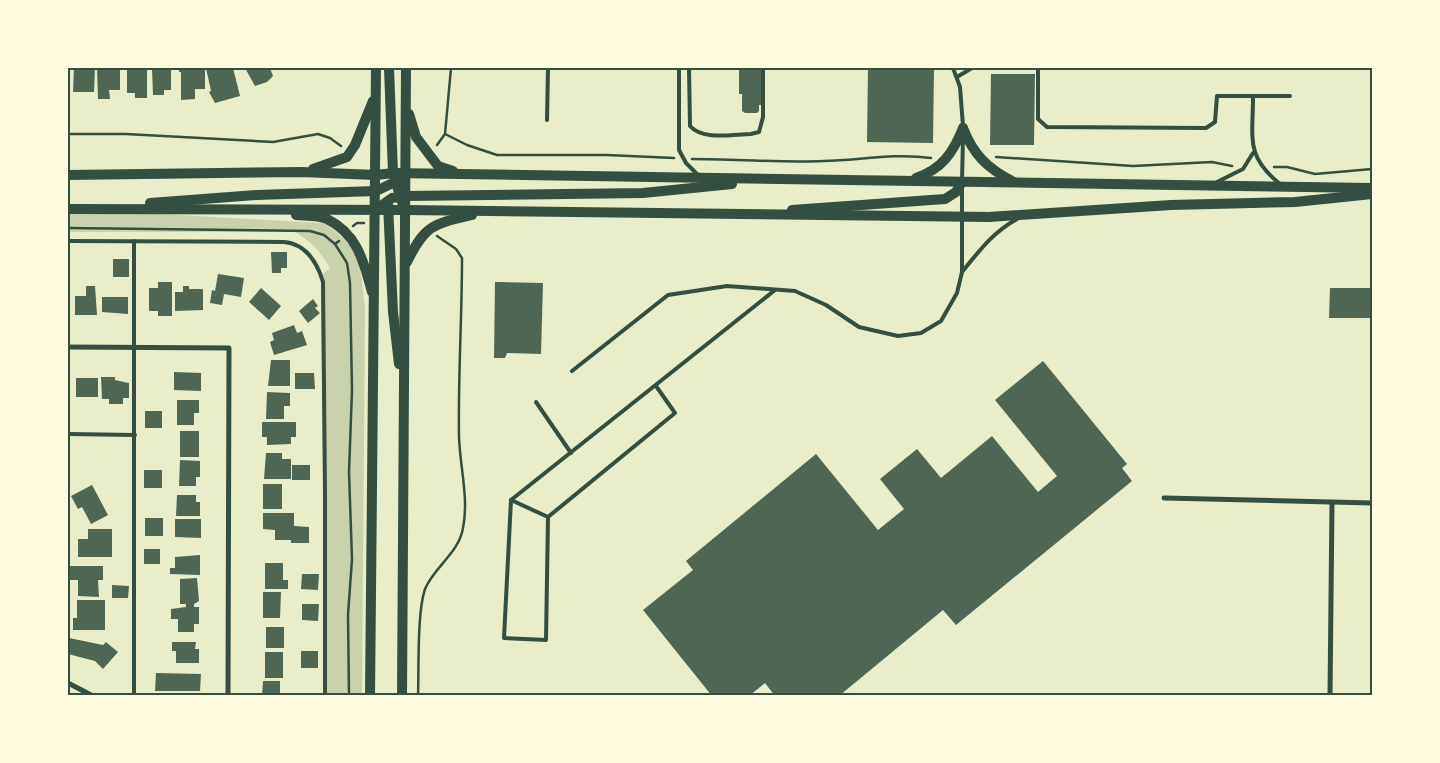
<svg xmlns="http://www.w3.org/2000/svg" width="1440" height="763" viewBox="0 0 1440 763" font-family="Figtree,sans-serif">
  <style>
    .green { fill: #cad2ad }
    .building { fill: #4f6655 }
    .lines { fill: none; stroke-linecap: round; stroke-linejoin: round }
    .path { stroke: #344e41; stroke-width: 2.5 }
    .service { stroke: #344e41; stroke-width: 4 }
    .minor { stroke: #344e41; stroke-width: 5 }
    .secondary { stroke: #344e41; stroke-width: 10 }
    .neatline { fill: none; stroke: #344e41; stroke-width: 2 }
  </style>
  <rect width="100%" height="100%" fill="#e9edc9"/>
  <!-- green -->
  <path class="green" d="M68,209l256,14c40,28 35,40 41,84l-3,388h-37l-4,-419 9,-8c-11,-18 -17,-25 -35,-36h-227z"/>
  <!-- building -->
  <g class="building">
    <path d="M74,68h21l-1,24h-21z"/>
    <path d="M97,68h27l-4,1v21h-11l1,9h-12z"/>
    <path d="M125,68h22v30h-12v-5h-8v-23h-2z"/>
    <path d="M152,68h19v22h-7v5h-11z"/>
    <path d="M179,68h26v21h-10v10l-14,1v-28h-2z"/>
    <path d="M206,68h27l7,28 -25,7 -6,-11 2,-1z"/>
    <path d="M239,68h31l3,8 -6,6 -12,4 -10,-18 -5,2z"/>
    <path d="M739,68h23v37h-3v6l-2,2h-12l-3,-2v-17h-3z"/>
    <path d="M868,68h66l-1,75 -66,-1z"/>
    <path d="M991,74h44l-1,71h-44z"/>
    <path d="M271,252h16v16h-6v5h-9z"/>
    <rect x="113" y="259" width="16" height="18"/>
    <path d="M218,274l26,4 -3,19 -17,-3 -2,11 -12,-2 2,-13 3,1z"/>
    <path d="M158,282h14v34h-14v-5h-9v-23h9z"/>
    <path d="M495,282l48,1 -2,71 -34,-1 -2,5h-11z"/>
    <path d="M86,286h9l2,29h-22v-19h11z"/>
    <path d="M183,286h6v3h14v21l-28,1v-19h8z"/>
    <path d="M261,288l20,18 -12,14 -20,-18z"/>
    <path d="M1330,288h42v30h-43z"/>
    <path d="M102,297h26v17l-26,-2z"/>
    <path d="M313,299l5,7 -3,2 5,5 -12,10 -9,-12z"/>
    <path d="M294,325l3,8 5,-2 5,14 -33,10 -4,-13 4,-2 -2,-7z"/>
    <path d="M271,360h19v26h-22z"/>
    <path d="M1043,361l84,103 -5,4 10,13 -176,144 -13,-15 -104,86h-47l-2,-3 -15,3 -10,-13 -16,13h-37l-69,-86 50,-40 -7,-9 130,-107 62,76 26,-21 -24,-30 37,-30 24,29 51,-42 46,56 19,-16 -62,-76z"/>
    <path d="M174,372l27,1v18l-27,-1z"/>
    <path d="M295,373h19l1,16h-20z"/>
    <path d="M101,377h14v3l14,3v15h-6v6h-14v-5h-7z"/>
    <rect x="76" y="378" width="22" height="19"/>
    <path d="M267,392l23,1v13h-6v13h-18z"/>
    <path d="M177,400h22v13h-5v12h-17z"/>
    <rect x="145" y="411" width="17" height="17"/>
    <path d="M262,422h34v15h-5v7l-24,1v-8h-5z"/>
    <rect x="180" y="431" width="19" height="26"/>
    <path d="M266,453h16v6h9v20h-27z"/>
    <path d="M68,454h2l-1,31h-1z"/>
    <path d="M180,460l20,1v16h-4v9h-17z"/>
    <rect x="292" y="465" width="18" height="15"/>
    <rect x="144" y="470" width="18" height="18"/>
    <rect x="263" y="484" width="19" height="25"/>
    <path d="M92,485l16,30 -17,9 -9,-17 -4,2 -7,-13z"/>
    <path d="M177,495h19v7h4v14h-24z"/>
    <path d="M263,513h31v13l15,1v16h-18v-3h-16v-10l-12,-1z"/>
    <rect x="145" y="518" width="18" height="18"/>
    <path d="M175,519h26v19l-26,-1z"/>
    <path d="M88,529h24v28h-34v-18h10z"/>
    <rect x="144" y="549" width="16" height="15"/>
    <path d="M200,555v20l-30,-1v-6h5v-11z"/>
    <path d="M265,563h18v17h5v9h-23z"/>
    <path d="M68,566h35v14h-5l1,17 -21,-1v-16h-10z"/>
    <path d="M302,574h17l-1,16 -17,-1z"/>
    <path d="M197,578l2,23 -5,3v3h5v17h-5v8h-16v-13h-7v-10l15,-2v-3h-6v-25z"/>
    <path d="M112,585l17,1 -1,12h-16z"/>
    <path d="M263,592h18l-1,26h-17z"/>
    <path d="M77,600h28v30h-32v-12h4z"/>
    <path d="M302,604h17l-1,17 -16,-1z"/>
    <rect x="266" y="627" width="18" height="21"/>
    <path d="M69,638l34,7 3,-3 12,10 -15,17 -8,-8 -27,-7z"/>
    <path d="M172,642h24l-1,7h4v14h-23v-12h-4z"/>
    <rect x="301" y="651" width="17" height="17"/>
    <rect x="265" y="652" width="18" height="26"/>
    <path d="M156,673l45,1 -1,17h-45z"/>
    <path d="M263,681h17v15h-18z"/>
  </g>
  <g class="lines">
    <!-- path -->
    <g class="path">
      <path d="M68,134h58l147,8 45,-8 12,4 11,8"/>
      <path d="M445,134l22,11 30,10h110l67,3"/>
      <path d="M437,145l8,-11 6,-66"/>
      <path d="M996,157l137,9 79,-4 20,4"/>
      <path d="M692,159c44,0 88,4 132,2 36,-1 71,-8 107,-3"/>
      <path d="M1274,167h13l28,7 57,-5"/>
      <path d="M353,226l4,-3h7"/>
      <path d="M68,228l242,3 14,4 11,9 4,-3"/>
      <path d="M335,244l12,19 3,20 2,107 -3,82 3,87 -4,56 1,81"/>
      <path d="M418,696c1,-27 -1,-84 7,-107 9,-22 34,-36 38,-61 6,-29 -3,-61 -4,-91 -1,-60 3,-119 3,-179l-6,-9 -19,-13"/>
    </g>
    <!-- service -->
    <g class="service">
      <path d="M679,68v82l7,13 13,13"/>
      <path d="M689,68l1,58c13,15 44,8 61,8l8,-2 4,-15v-49"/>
      <path d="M953,68l7,19 3,39"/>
      <path d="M1038,68v51l9,8 159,1 9,-6 2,-26h73"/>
      <path d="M957,77l15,-9"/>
      <path d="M1253,97c0,41 -8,59 27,87"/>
      <path d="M547,120l1,-52"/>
      <path d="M962,181l1,-43"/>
      <path d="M1217,182l26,-13 10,-16"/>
      <path d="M68,241l216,1c22,2 33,20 39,40l2,212v202"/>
      <path d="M962,272c18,-22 30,-39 55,-53"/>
      <path d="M572,371l96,-76 59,-9 68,5 31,14 33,22 39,9 23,-3 20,-12 16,-28 5,-21v-84"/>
      <path d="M656,386l19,27 -127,104 -2,123 -42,-2 7,-138 264,-210"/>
      <path d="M536,402l35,51"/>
      <path d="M68,434l67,1"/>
      <path d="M511,500l37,17"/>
      <path d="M134,696v-455"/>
    </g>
    <!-- minor -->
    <g class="minor">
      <path d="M68,347l161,1 -1,348"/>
      <path d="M1164,498l208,5"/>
      <path d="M68,683l25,13"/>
      <path d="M1330,696l2,-193"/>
    </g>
    <!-- secondary -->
    <g class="secondary">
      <path d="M389,68l4,105 9,29"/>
      <path d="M409,114l7,23 22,29 15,5"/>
      <path d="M963,128c10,26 24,40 49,53"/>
      <path d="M313,169l34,-12 8,-12 18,-44"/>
      <path d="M68,175l233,-3 75,3 17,-2 979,15"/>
      <path d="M916,178c26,-9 37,-25 47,-50"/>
      <path d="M150,203l107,-8 119,-4 19,-9 10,-9"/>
      <path d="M388,204l5,108 6,52"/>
      <path d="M68,209l338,1 583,7 182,-12 124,-3 77,-8"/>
      <path d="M375,210l17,-12 13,-2 238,-3 89,-9"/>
      <path d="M792,210l153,-11 11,-7 6,-10"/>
      <path d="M296,215c9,1 22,0 31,4 31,15 37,44 45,73"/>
      <path d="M407,262c18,-37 26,-38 65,-47"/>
      <path d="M370,696l6,-628"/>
      <path d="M402,696l4,-628"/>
    </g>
  </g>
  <!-- border -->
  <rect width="1440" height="763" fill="none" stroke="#fefae0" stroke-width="138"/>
  <rect x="69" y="69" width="1302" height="625" class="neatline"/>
</svg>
